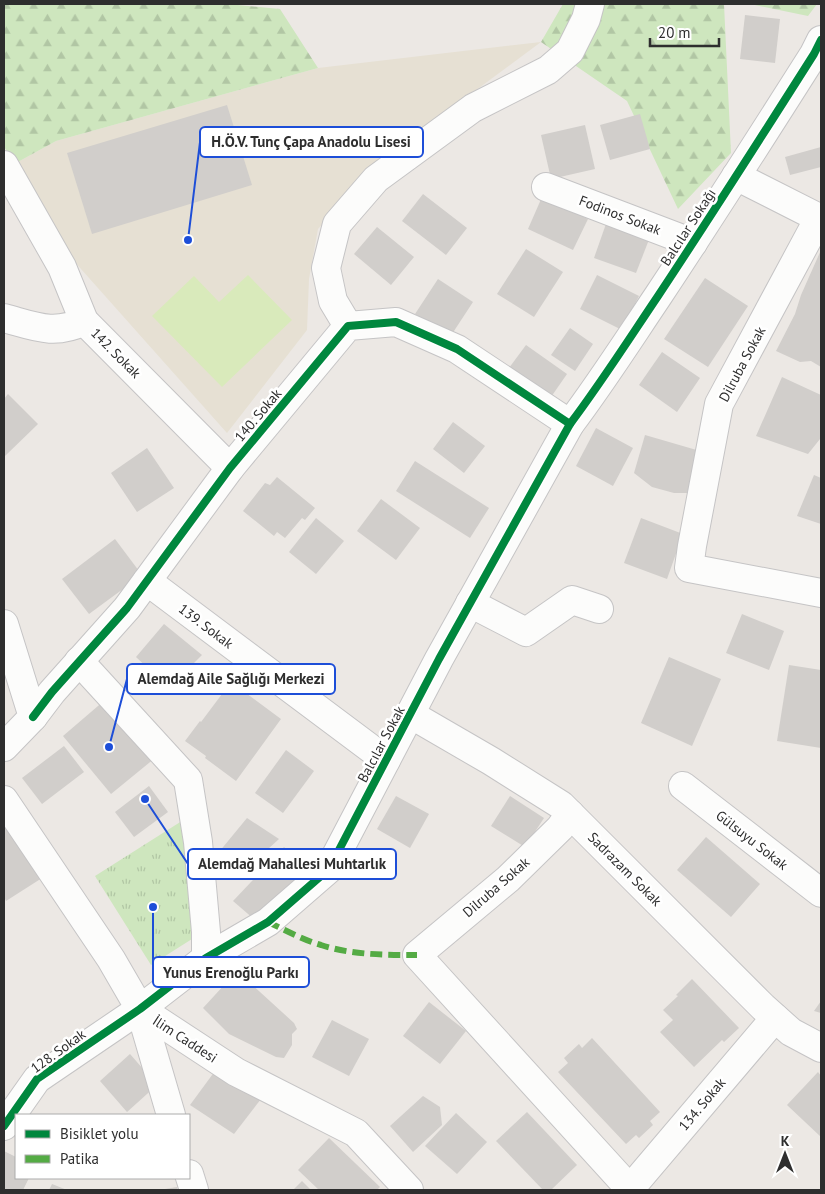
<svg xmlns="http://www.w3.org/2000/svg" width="825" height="1194" viewBox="0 0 825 1194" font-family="'PT Sans',sans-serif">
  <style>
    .education { fill: #e6e0d3 }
    .grass { fill: url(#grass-tufts) }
    .forest { fill: url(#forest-firs) }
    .pitch { fill: #d9eabb }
    .building { fill: #d1cecb }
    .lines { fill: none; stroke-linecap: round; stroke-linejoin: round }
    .minor-casing { stroke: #c5c4c5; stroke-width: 30 }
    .minor { stroke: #fcfcfb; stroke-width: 28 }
    .quiet { stroke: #54ab44; stroke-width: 6; stroke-dasharray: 12 6; stroke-linecap: butt }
    .cycleway-casing { stroke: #fff; stroke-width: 11 }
    .cycleway { stroke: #00873e; stroke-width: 8 }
    .labels { text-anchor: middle; stroke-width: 5; stroke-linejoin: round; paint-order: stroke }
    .street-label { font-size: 14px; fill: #2e2e2e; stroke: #fff }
    .leader { fill: none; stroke: #1d4ed8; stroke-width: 2 }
    .callout-dot { fill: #1d4ed8; stroke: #fff; stroke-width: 2 }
    .callout { fill: #fff; stroke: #1d4ed8; stroke-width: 2 }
    .callout-label { font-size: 15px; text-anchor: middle; font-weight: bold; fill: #2e2e2e }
  </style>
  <defs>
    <pattern id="grass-tufts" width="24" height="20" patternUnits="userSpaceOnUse" patternTransform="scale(1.25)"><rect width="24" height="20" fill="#cee6be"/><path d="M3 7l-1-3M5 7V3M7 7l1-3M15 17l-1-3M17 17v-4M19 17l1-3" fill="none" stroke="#b1c6a4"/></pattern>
    <pattern id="forest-firs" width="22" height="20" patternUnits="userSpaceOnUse" patternTransform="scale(1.25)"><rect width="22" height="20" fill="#cee6be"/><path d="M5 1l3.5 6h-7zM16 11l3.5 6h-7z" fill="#b1c6a4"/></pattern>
  </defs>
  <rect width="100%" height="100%" fill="#ece8e4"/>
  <!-- education -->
  <path class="education" d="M541,42l-169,125 -54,62 -9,50 -2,51 -80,103 -162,-182 -49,-88 40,-22 262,-73z"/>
  <!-- grass -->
  <path class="grass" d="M185,819l7,120 -41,26 -56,-89z"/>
  <!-- forest -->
  <g class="forest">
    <path d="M4,4h223l53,5 38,59 -262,73 -40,22 -12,-16z"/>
    <path d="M563,4h161l7,149 -53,56 -51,-108 -86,-59z"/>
    <path d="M750,4h67l-9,12z"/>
  </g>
  <!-- pitch -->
  <path class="pitch" d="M248,275l44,45 -70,67 -70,-71 42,-40 25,26z"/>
  <!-- building -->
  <g class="building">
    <path d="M745,15l35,4 -5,44 -35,-4z"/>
    <path d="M227,105l25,80 -160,49 -25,-81z"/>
    <path d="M640,114l10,35 -40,11 -10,-35z"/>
    <path d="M585,125l10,44 -44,10 -10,-44z"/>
    <path d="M821,147v20l-31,8 -5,-18z"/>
    <path d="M423,194l44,34 -21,27 -44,-34z"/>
    <path d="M542,197l46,22 -15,31 -45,-21z"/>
    <path d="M607,221l43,16 -14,36 -42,-15z"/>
    <path d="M377,227l37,30 -23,28 -37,-31z"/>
    <path d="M526,249l37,23 -29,45 -37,-23z"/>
    <path d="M821,250v117l-10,-6 -11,1 -24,-11 19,-37 6,-19z"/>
    <path d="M597,275l42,21 -17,34 -42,-21z"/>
    <path d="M705,278l43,28 -40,61 -44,-28z"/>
    <path d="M438,279l35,23 -23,35 -35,-23z"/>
    <path d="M570,328l23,16 -18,27 -24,-16z"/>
    <path d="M526,345l41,29 -16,23 -42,-29z"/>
    <path d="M662,352l38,26 -23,34 -38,-27z"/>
    <path d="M782,377l39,18v44h-1l-12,15 -52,-18z"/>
    <path d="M8,394l30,30 -34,33v-58z"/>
    <path d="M453,422l32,24 -21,27 -31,-24z"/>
    <path d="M596,428l37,20 -20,38 -37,-20z"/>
    <path d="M645,435l55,16 -13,42h-13l-22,-6 -18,-14z"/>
    <path d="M147,448l27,40 -37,24 -26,-39z"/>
    <path d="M415,461l74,47 -19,30 -74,-47z"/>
    <path d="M814,475l7,3v46l-24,-8z"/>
    <path d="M277,477l38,31 -10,12 -3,-2 -17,20 -8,-6 -3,4 -31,-25 22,-28 5,2z"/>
    <path d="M381,499l39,29 -24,32 -39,-29z"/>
    <path d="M316,518l28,23 -28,33 -27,-22z"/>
    <path d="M641,518l42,16 -16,45 -43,-16z"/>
    <path d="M115,539l27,36 -53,39 -27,-35z"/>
    <path d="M742,614l42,17 -15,39 -43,-17z"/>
    <path d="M164,624l38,31 -33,33 -33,-31z"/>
    <path d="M669,657l52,22 -29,67 -51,-23z"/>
    <path d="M789,665l32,5v78l-44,-7z"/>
    <path d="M231,682l50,37 -45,62 -31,-23 1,-2 -21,-15 15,-20 1,1z"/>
    <path d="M105,700l50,58 -44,36 -48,-58z"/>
    <path d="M64,746l20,26 -42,32 -20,-26z"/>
    <path d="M286,750l28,21 -31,42 -28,-20z"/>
    <path d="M149,786l19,26 -34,25 -19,-25z"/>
    <path d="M396,796l33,18 -19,34 -33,-19z"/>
    <path d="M510,796l34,22 -19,29 -34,-21z"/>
    <path d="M247,818l32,21 -33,30 -27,-17z"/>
    <path d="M4,820l38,58 -36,23 -2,-4z"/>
    <path d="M706,837l54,47 -29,33 -54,-47z"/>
    <path d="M284,847l30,27 -59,46 -22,-19z"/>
    <path d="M237,971l57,52 3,6 -5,5v11l-8,13 -8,-1 -47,-23 -26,-26z"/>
    <path d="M692,979l47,49 -15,14 -2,-2 -28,27 -34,-35 13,-12 -10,-10 15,-14 -2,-1z"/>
    <path d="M821,1001v12l-7,-2z"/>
    <path d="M429,1002l37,29 -26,33 -37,-28z"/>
    <path d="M332,1020l37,19 -20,37 -37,-19z"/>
    <path d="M592,1038l68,74 -10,9 3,4 -14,13 -3,-3 -10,9 -68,-72 10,-9 -4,-5 15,-14 3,4z"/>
    <path d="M130,1054l27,31 -30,27 -27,-31z"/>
    <path d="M215,1071l46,28 -27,35 -44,-29z"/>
    <path d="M818,1072l3,4v61l-34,-32z"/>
    <path d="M423,1096l17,11 2,18 -29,27 -23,-26z"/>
    <path d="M527,1112l50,53 -26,25h-8l-47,-49z"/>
    <path d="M456,1113l31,29 -30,32 -32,-28z"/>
    <path d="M329,1138l51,49 -3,3h-58l-21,-20z"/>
    <path d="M4,1151l12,6v21h13l-6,12 -19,-1z"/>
    <path d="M302,1181l9,9h-18z"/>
    <path d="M52,1184l15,6h-18z"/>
    <path d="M177,1187l1,3h-13v-1z"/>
  </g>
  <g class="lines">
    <!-- minor casing -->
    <g class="minor-casing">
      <g id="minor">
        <path d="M4,165l58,102 22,54 146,147"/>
        <path d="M736,176l83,42 -100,186 -27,142 -3,22 132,25"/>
        <path d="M546,187l147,56"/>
        <path d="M4,318c30,8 50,18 80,3"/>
        <path d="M348,326l-15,-25 -7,-33 11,-44 39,-45 97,-71 75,-38 22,-19 16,-32 4,-15"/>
        <path d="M147,581l239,179"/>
        <path d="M470,603l56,29 46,-32 27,9"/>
        <path d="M4,624l29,93 -29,30"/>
        <path d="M79,661l109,119 10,62 8,90v26"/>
        <path d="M410,714l81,47 70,44 202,202 28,25 30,16"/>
        <path d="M33,717l19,-25 75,-84 103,-140 118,-142 48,-4 61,27 113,75"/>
        <path d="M683,786l138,107"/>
        <path d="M4,800l107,159 29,50 96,63 120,61 53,57"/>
        <path d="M570,814l-10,14 -52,51 -91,76 213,234"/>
        <path d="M140,1009l31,106"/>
        <path d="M4,1126l33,-47 103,-70 66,-51 62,-36 61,-53 110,-210 131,-235c31,-41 59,-85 88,-128 53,-80 104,-160 156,-242l7,-14"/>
        <path d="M189,1174l5,16"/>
        <path d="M629,1190l146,-172"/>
      </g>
    </g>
    <!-- minor -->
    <use href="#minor" class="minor"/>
    <!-- quiet -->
    <path class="quiet" d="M268,922c17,8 35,18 53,23 31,10 64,10 96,10"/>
    <!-- cycleway casing -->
    <g class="cycleway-casing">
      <g id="cycleway">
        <path d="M33,717l19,-25 75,-84 103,-140 118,-142 48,-4 61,27 113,75"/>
        <path d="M4,1126l33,-47 103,-70 66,-51 62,-36 61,-53 110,-210 131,-235c31,-41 59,-85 88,-128 53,-80 104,-160 156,-242l7,-14"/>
      </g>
    </g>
    <!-- cycleway -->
    <use href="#cycleway" class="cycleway"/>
  </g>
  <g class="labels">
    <!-- street labels -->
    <g class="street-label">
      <text transform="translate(620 215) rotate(21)" y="5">Fodinos Sokak</text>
      <text transform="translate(688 227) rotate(-57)" y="5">Balcılar Sokağı</text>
      <text transform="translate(116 353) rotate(45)" y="5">142. Sokak</text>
      <text transform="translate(742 364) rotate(-62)" y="5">Dilruba Sokak</text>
      <text transform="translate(258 415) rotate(-50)" y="5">140. Sokak</text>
      <text transform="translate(206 626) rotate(37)" y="5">139. Sokak</text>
      <text transform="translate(381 744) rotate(-62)" y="5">Balcılar Sokak</text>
      <text transform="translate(752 840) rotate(38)" y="5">Gülsuyu Sokak</text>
      <text transform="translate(625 869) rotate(45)" y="5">Sadrazam Sokak</text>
      <text transform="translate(496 887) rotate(-41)" y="5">Dilruba Sokak</text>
      <text transform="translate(185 1039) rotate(33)" y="5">İlim Caddesi</text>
      <text transform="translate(58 1051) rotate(-36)" y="5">128. Sokak</text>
      <text transform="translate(702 1104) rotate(-50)" y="5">134. Sokak</text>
    </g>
  </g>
  <!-- callouts -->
  <path class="leader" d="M188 240L200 142M109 747L127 679M145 799L188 864M153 907L153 972"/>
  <g class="callout-dot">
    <circle cx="188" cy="240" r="5"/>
    <circle cx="109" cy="747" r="5"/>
    <circle cx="145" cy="799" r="5"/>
    <circle cx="153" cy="907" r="5"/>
  </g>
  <g class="callout">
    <rect x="200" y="127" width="223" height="30" rx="5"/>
    <rect x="127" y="664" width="208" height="30" rx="5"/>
    <rect x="188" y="849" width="208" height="30" rx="5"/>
    <rect x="153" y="957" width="156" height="30" rx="5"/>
  </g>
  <g class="callout-label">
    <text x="311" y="147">H.Ö.V. Tunç Çapa Anadolu Lisesi</text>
    <text x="231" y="684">Alemdağ Aile Sağlığı Merkezi</text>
    <text x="292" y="869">Alemdağ Mahallesi Muhtarlık</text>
    <text x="231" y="978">Yunus Erenoğlu Parkı</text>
  </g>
  <!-- border -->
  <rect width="825" height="1194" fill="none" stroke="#2e2e2e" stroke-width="10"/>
  <!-- legend -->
  <rect x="15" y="1114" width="175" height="65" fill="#ffffff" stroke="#ababab"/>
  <rect x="25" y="1130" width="25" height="8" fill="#00873e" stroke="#ababab"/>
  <text x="60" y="1139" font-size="15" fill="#2e2e2e">Bisiklet yolu</text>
  <rect x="25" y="1155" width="25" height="8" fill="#54ab44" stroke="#ababab"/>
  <text x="60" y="1164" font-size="15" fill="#2e2e2e">Patika</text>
  <!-- north arrow -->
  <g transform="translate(785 1154)" stroke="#ffffff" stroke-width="4" paint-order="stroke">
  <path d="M0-4L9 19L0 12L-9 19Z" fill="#2e2e2e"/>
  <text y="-8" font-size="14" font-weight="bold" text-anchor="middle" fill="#2e2e2e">K</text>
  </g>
  <!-- scale -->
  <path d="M650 38v8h69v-8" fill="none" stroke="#2e2e2e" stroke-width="2.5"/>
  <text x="658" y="38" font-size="15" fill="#2e2e2e" stroke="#ffffff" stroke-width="4" paint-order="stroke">20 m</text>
</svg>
